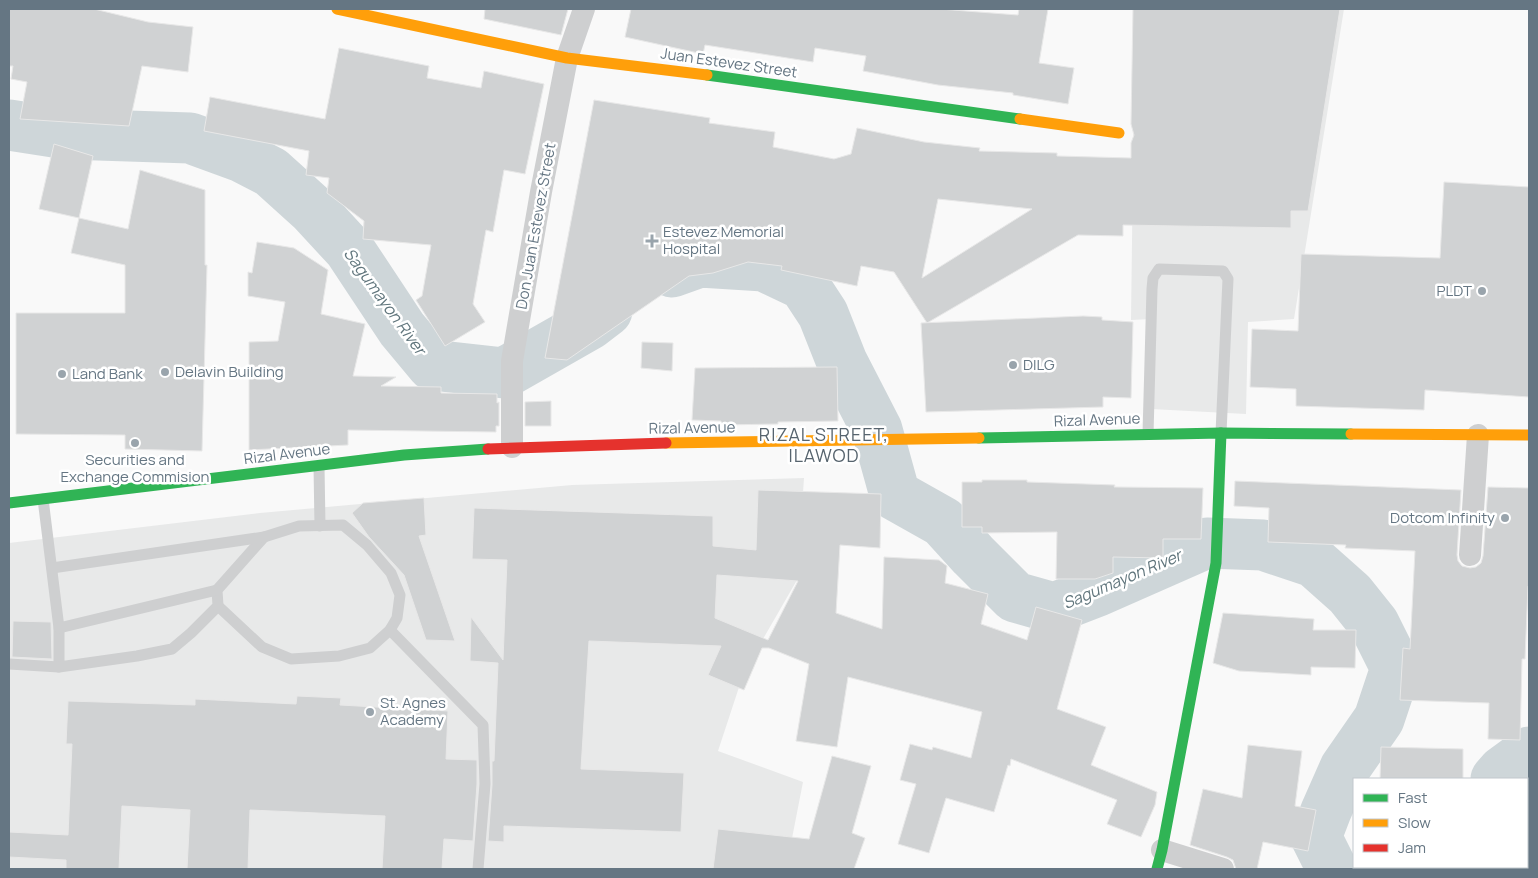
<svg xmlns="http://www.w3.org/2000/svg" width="1538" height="878" viewBox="0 0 1538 878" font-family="Manrope,sans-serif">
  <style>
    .built { fill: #e8e9e9 }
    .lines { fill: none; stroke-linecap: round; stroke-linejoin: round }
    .river { stroke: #ced6d9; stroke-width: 51 }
    .building { fill: #d0d2d3; stroke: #e8e8e8; fill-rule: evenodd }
    .lane { stroke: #cecfd0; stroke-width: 11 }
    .street { stroke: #cecfd0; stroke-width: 22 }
    .fast { stroke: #30b455; stroke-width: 11 }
    .slow { stroke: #ff9f0a; stroke-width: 11 }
    .jam { stroke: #e5322d; stroke-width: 11 }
    .poi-dot { fill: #99a4ac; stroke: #fff; stroke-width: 2 }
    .labels { text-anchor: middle; stroke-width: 5; stroke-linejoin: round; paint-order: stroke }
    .street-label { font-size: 15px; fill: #657683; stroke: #fff }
    .poi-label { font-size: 15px; fill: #657683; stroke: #fff; text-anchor: start }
    .water-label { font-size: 16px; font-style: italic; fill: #60757c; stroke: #fff }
    .quarter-label { font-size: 18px; letter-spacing: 1px; fill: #57646e; stroke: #fff }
  </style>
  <rect width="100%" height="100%" fill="#f9f9f9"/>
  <!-- built -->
  <g class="built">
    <path d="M1135,9h209l-50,310 -46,3 -2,92 -95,-5 1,-90 -21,1z"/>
    <path d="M804,478l-7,102 -53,92 -26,79 85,31 -17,87h-777v-326l251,-30 312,-28z"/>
  </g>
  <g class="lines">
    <!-- river -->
    <g class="river">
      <path d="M9,125l58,9 123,4 52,19 29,15 41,37 37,40 53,80 30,36 72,8 86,-49 17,-13"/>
      <path d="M672,272l28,-10 64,4 40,19 19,29 19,48 35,68 18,65 48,27 30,33 42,42 39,11 44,-17 109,-48 56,2 51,17 36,32 24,30 22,44 -17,51 -34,49 -19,43 -10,26 16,32"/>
      <path d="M1496,779l7,-8 26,-19"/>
      <path d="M1398,869l4,-2"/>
    </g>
  </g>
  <!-- building -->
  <g class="building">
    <path d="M9,9h85l54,13 45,5 -5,45 -46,-6 -13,60 -109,-7 7,-37 -16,-3 2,-13h-4z"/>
    <path d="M485,9h83l-7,26 -77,-16z"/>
    <path d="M631,9h309l78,6 1,-6h29l-9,54 35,5 -6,36 -55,-9v-2l-75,-8 -75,-14 3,-15 -51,-8 -2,14 -108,-17 -2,9 -78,-17z"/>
    <path d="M1133,9h207l-32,202h-17v17l-168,-3v11l-45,-1 -151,88 -33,-51 -33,-6 -4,20 -76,-16 1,-4 -34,-4 -35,11 -24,3 -122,84 -22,-2 49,-258 116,18 -1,5 66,9 -2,15 61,12 17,-5 6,-26 67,14 56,6 -1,3 78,2v3l74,2v-15l3,-8 -3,-11zM938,199l94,10 -110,69z"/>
    <path d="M339,48l90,18 -2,12 54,10 3,-17 60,13 -19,90 -21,-4 -11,62 -7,-2 -13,74 12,18 -40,24 -29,-46 6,-4 9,-51 -68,-6 1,-18 -37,-28 2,-15 -23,-3 3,-24 -105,-20 6,-34 115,22z"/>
    <path d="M54,144l39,12 -14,62 -40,-9z"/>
    <path d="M140,170l65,20v75h2l-5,186 -77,-2v-14l-109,-1v-121h109v-48l-54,-12 8,-35 49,11z"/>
    <path d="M1444,182l85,5v210l-104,-7 -1,20 -128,-4v-17l-46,-2 2,-58 46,2 3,-77 139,4z"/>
    <path d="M257,242l37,6 34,22 -7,44 44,10 -12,52 43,1 -15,9 60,1v6l56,1v9l2,-1v24h-3v6l-148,-2v15l-99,5v-108l29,-1 7,-39 -37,-6v-24l4,1z"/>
    <path d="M1083,316l19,1v3l31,2 -2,76 -28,-1v10l-177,5 -5,-89z"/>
    <path d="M642,342l31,1 -1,28 -31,-3z"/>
    <path d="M837,367l1,54 -60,1v2l-57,1v-4l-29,-1 3,-52z"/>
    <path d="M551,401v25h-26v-24z"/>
    <path d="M982,480h45v2l88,3 -1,2 89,1 -2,51h-38v19l-50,-1v16l-18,6h-39l1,-47 -75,1v-6h-20v-45h20z"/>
    <path d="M1235,481l226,9 -4,65 1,6 4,5 8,2 6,-1 5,-4 2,-7 5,-69 41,1v99l-1,-1 -3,73h-3l-2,81 -32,-1 1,-36 -89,-3 3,-52 7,1 5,-98 -70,-3 1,-3 -78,-3 1,-34 -35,-2z"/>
    <path d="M758,490l123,4 -1,54 -40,-3 -4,68 46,16 2,-72 55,3 8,6 -2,17 43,11 -7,30 46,16 9,-33 46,13 -25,89 49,18 -15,38 66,27 -2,13 -14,32 -34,-13 10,-24 -106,-41 -1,7 -2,-1 -14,47 -48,-14 -17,55 -31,-9 18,-60 -16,-4 10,-36 22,6 1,-3 38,11 11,-46 -134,-35 -11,70 -41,-6 13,-77 -40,-16h-7l-18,42 -36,-15 13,-29 -132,-5 -8,128 103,4 -3,59 -177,-6v16l-16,-1 4,-56v-24h2l4,-98 -28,-2 1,-44 32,43 4,-100 -35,-1 2,-51 239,8v30l43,4zM717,575l81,6 -30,59 -53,-22z"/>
    <path d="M424,498l2,37 -7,1 36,105 -29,-1 -22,-65 -35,-38 -17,-24 11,-10z"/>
    <path d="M1223,613l91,6 -1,11h43l-1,38 -44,-1v8l-72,-4 -26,-8z"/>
    <path d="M13,621l38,1 1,37 -40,-2z"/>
    <path d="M297,696l44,2 -1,7 108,6 -2,48 31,1v24l-4,57 -29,-2 -2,30h-60l3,-53 -135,-6 -2,59h-61l3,-59 -68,-4 -3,63h-53v-9l-57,-3v-25l59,3 4,-91h-6l2,-43 127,4v-6l101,5z"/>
    <path d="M1248,745l54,6 -7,55 21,4 -8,41 -45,-9 -6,27h-21l-3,-9 -6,-3 -37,-12 13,-56 39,9z"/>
    <path d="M1381,747l82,2v30h-83z"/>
    <path d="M832,756l39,10 -19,67 13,5 -11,31h-141l5,-40 91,10z"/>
  </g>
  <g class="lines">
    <!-- lane -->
    <g class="lane">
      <path d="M1148,434l4,-145 1,-11 6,-9 64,2 5,8 -7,154"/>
      <path d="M319,466l1,60"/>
      <path d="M43,499l16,129v39l78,-11 35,-7 19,-16 27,-27 -1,-16 47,-53"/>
      <path d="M52,568l212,-31 35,-11 44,-1 24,20 24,28 9,22 -3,23 -7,12 -20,18 -31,8 -48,3 -29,-12 -44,-41"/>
      <path d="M59,628l158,-38"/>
      <path d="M390,630l93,95 2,59 -7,85"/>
      <path d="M9,664l50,3"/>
    </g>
    <!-- street -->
    <g class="street">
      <path d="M512,447v-86l29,-169 26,-134 17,-49"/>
      <path d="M1470,555l8,-120"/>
      <path d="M1162,850l61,19"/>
    </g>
    <!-- fast -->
    <g class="fast">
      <path d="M707,75l313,44"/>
      <path d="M979,438l242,-5 130,1"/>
      <path d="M9,503l395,-48 84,-6"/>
      <path d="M1157,869l5,-19 54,-287 5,-130"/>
    </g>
    <!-- slow -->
    <g class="slow">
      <path d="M337,9l230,49 140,17"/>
      <path d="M1020,119l99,14"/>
      <path d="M1351,434l178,1"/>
      <path d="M666,443l313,-5"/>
    </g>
    <!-- jam -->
    <path class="jam" d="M488,449l178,-6"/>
  </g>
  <!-- markers -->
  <g class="poi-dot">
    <path d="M649.5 233.5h5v5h5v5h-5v5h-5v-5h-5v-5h5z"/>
    <circle cx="1482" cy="291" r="5"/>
    <circle cx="1013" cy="365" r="5"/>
    <circle cx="165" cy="372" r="5"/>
    <circle cx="62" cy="374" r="5"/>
    <circle cx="135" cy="443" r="5"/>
    <circle cx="1505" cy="518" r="5"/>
    <circle cx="370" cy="712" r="5"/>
  </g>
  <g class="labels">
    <!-- street labels -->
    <g class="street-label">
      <text transform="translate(729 63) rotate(8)" y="5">Juan Estevez Street</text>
      <text transform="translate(536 226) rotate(-80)" y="5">Don Juan Estevez Street</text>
      <text transform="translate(1097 420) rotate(-2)" y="5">Rizal Avenue</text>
      <text transform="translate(692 428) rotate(-1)" y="5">Rizal Avenue</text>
      <text transform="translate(287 454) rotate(-7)" y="5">Rizal Avenue</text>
    </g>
    <!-- poi labels -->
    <g class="poi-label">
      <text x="663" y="237">Estevez Memorial<tspan x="663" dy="17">Hospital</tspan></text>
      <text x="1472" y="296" text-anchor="end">PLDT</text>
      <text x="1023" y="370">DILG</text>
      <text x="175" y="377">Delavin Building</text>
      <text x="72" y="379">Land Bank</text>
      <text x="135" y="465" text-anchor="middle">Securities and<tspan x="135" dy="17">Exchange Commision</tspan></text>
      <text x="1495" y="523" text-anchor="end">Dotcom Infinity</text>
      <text x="380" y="708">St. Agnes<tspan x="380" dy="17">Academy</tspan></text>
    </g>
    <!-- water labels -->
    <g class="water-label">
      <text transform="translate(385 301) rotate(54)" y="6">Sagumayon River</text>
      <text transform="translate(1122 579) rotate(-23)" y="6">Sagumayon River</text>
    </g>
    <!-- quarter labels -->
    <g class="quarter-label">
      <text x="824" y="441">RIZAL STREET,<tspan x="824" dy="21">ILAWOD</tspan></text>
    </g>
  </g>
  <!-- border -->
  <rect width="1538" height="878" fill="none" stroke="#657683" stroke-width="20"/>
  <!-- legend -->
  <rect x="1353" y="778" width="175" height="90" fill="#ffffff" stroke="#c1c8cd"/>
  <rect x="1363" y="794" width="25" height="8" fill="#30b455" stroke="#c1c8cd"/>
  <text x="1398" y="803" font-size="15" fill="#657683">Fast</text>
  <rect x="1363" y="819" width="25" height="8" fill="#ff9f0a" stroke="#c1c8cd"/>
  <text x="1398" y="828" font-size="15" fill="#657683">Slow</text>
  <rect x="1363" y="844" width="25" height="8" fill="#e5322d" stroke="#c1c8cd"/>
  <text x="1398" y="853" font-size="15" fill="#657683">Jam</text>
</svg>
